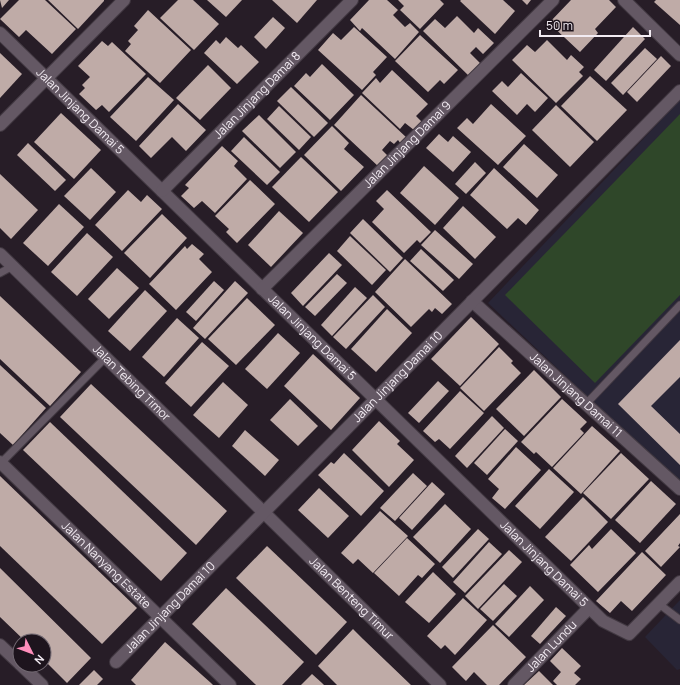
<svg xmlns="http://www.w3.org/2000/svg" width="680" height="685" viewBox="0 0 680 685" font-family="Manrope,sans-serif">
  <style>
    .education { fill: #282536 }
    .green { fill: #2f4729 }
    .building { fill: #bfaba7 }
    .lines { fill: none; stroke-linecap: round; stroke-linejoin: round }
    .lane-casing { stroke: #423942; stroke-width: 9 }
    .street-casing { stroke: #423942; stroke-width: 14 }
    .lane { stroke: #645864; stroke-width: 7 }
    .street { stroke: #645864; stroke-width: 12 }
    .labels { text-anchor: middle; stroke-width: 4; stroke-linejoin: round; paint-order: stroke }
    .street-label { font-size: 12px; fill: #f3ecf3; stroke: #1d141d }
  </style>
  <rect width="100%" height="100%" fill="#271d27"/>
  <!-- education -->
  <g class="education">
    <path d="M680,100v384l-192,-181z"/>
    <path d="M680,600v69l-3,1 -32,-33z"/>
  </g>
  <!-- green -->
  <path class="green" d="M680,114v181l-85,88 -90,-88z"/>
  <!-- building -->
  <g class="building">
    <path d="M0,0h9l-7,8z"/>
    <path d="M19,0h26l31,29 -24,25 -26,-24 -7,7 -19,-18z"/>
    <path d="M48,0h56v1l-26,28z"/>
    <path d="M178,0h15l26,24 -25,26 -34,-32z"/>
    <path d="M207,0h35l-16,17z"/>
    <path d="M272,0h45l-20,23z"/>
    <path d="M369,0h18l11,10 -5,5 12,12 5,-4 9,9 -24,27 -33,-31 -2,3 -10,-11z"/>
    <path d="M398,0h42l4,4 -24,25 -20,-19 4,-4z"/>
    <path d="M461,0h42l12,11 -20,23 -35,-33z"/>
    <path d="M522,0h9l-4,5z"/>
    <path d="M571,0h38l7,7 -21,22 3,4 -18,19 -31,-29z"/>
    <path d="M656,0h24v25l-26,-23z"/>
    <path d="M148,10l43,40 -31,33 -35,-32 6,-7 -3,-3 10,-11 -4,-4z"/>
    <path d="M457,16l17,17 4,-5 16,15 -11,11 -7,-7 -6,6 11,11 -12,12 -46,-45 12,-12 10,9z"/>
    <path d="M273,17l12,11 -19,21 -12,-12z"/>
    <path d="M354,27l33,30 -14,15 3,3 -14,15 -44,-40 15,-17 8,7z"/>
    <path d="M633,27l12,12 -39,42 -12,-11z"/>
    <path d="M420,35l38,35 -14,14 -4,-4 -12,12 -33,-31z"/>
    <path d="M226,37l12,11 3,-3 18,17 -22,22 -33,-31 12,-13 4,4z"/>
    <path d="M547,40l20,20 4,-5 13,12 -5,5 4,4 -27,27 -44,-43 15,-15 8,7z"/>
    <path d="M102,41l6,5 4,-4 34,32 -37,38 -7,-7 -6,5 -17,-16 6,-6 -3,-3 8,-8 -12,-11z"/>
    <path d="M645,48l12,11 -34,36 -12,-12z"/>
    <path d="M0,53l22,21 -22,24z"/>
    <path d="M661,56l10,10 -34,36 -10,-10z"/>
    <path d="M322,64l32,31 -24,25 -36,-34 12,-13 4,4z"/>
    <path d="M208,65l23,23 -31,32 -24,-22z"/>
    <path d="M392,70l36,34 -12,12 6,6 -8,8 -9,-7 -5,6 -38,-36 14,-15 4,5z"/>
    <path d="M521,73l27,25 -13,14 -8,-8 -10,11 -25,-24 10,-10 6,6z"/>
    <path d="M590,76l37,34 -30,31 -36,-35z"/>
    <path d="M148,77l26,23 -38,41 -26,-24z"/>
    <path d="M291,87l37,36 -14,14 -37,-36z"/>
    <path d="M361,95l46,43 -6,6 -3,-4 -4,4 -4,-3 -8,9 6,6 -9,11 -45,-42z"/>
    <path d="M178,104l28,26 -20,21 -14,-14 -21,21 -12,-12z"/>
    <path d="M491,104l35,32 -28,29 -41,-37 10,-10 6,6z"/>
    <path d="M556,105l38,37 -24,25 -38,-37z"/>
    <path d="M279,106l32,31 -12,13 -32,-31z"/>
    <path d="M61,113l40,37 -27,29 -40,-37z"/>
    <path d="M259,115l37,37 -16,16 -38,-37z"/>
    <path d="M332,126l17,17 -5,6 20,18 -23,24 -37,-36z"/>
    <path d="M439,134l9,8 5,-6 18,16 -18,20 -27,-24z"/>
    <path d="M244,137l36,35 -13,13 -36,-34z"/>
    <path d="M28,143l38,37 -11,11 -38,-36z"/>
    <path d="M524,144l34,31 -21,23 -34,-31z"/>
    <path d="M222,146l16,15 -4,5 13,13 -32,34 -13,-12 -8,7 -13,-12 8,-8 -4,-3z"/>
    <path d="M301,157l37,35 -29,30 -37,-35z"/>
    <path d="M475,162l11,11 -20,21 -11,-10z"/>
    <path d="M424,166l35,32 -24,27 -35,-32z"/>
    <path d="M91,168l25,24 -26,28 -26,-24z"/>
    <path d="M494,168l45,42 -13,15 -8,-7 -11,11 -37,-34z"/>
    <path d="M0,174l38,36 -27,29 -11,-11z"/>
    <path d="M250,180l25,24 -38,39 -11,-11 3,-3 -14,-13z"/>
    <path d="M128,190l13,12 6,-7 15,14 -40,42 -27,-26z"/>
    <path d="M387,190l44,42 -11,11 -3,-3 -13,13 -32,-31 12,-13 -8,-8z"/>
    <path d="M59,204l25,23 -36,39 -25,-23z"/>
    <path d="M463,206l33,31 -21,22 -32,-31z"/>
    <path d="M279,211l24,22 -32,34 -23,-22z"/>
    <path d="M162,214l25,24 -37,40 -26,-25z"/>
    <path d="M363,219l40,39 -13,14 -40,-39z"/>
    <path d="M435,230l38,34 -14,15 -38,-34z"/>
    <path d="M87,233l26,24 -36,39 -26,-24z"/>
    <path d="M350,236l36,34 -14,15 -35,-34z"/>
    <path d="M192,244l12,10 -5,5 13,13 -36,38 -27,-26 36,-38 2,3z"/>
    <path d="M421,249l33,31 -11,11 -33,-30z"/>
    <path d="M329,253l13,12 -39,41 -12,-13z"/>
    <path d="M405,259l47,45 -10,10 -7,-6 -3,4 -3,-3 -18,18 -36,-35z"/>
    <path d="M117,268l22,20 -30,31 -21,-20z"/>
    <path d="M337,274l10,9 -32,33 -10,-9z"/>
    <path d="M214,281l10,9 -28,31 -10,-9z"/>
    <path d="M235,281l13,12 -43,46 -12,-11z"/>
    <path d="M355,287l12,11 -35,38 -11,-11z"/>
    <path d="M145,290l22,21 -37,40 -22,-20z"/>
    <path d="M373,295l12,12 -39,42 -13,-12z"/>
    <path d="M0,296l81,76 -31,34 -50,-47z"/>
    <path d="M247,298l28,27 -39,40 -28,-26z"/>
    <path d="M387,309l25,24 -36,39 -25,-23z"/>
    <path d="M471,317l28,27 -39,42 -29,-27z"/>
    <path d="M177,318l22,20 -35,39 -22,-20z"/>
    <path d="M278,333l22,20 -33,36 -22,-20z"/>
    <path d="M680,340v37l-29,29 29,28v31l-62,-61z"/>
    <path d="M202,342l27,24 -38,41 -26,-24z"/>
    <path d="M499,347l14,14 -2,2 10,10 -37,38 -24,-23z"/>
    <path d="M313,354l47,44 -29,32 -47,-44z"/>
    <path d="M0,365l46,43 -33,37 -13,-12z"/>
    <path d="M534,370l27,27 -37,39 -28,-27z"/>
    <path d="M438,381l11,10 -30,32 -11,-10z"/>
    <path d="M223,382l25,23 -29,33 -26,-23z"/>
    <path d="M91,384l136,127 -31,34 -136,-128z"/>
    <path d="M460,391l24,22 -34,36 -11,-10 -4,3 -12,-11z"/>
    <path d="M290,399l28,27 -20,20 -28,-26z"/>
    <path d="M562,399l25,23 -7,7 4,4 -32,34 -16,-15 -2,2 -13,-12z"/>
    <path d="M492,416l12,12 -37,40 -12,-12z"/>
    <path d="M379,421l21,20 -3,3 17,16 -25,27 -37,-37z"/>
    <path d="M50,422l137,131 -26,28 -138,-131z"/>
    <path d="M592,426l28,25 -39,43 -28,-26z"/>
    <path d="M505,429l13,12 -31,34 -13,-12z"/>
    <path d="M245,430l34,30 -14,16 -33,-30z"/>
    <path d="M516,447l25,23 -36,39 -13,-11 7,-9 -11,-10z"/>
    <path d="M344,453l40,38 -23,25 -43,-41 13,-13 3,2z"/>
    <path d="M621,453l28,26 -38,40 -28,-26z"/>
    <path d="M549,469l25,23 -34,37 -25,-23z"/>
    <path d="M413,473l14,13 -32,35 -15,-13z"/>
    <path d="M0,476l137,132 -35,36 -102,-98z"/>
    <path d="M651,481l25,23 -36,39 -25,-23z"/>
    <path d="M432,482l13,12 -33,36 -13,-12z"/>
    <path d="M319,488l30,28 -21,22 -30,-28z"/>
    <path d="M583,497l25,25 -37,39 -26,-24z"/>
    <path d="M445,504l26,25 -31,34 -27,-26z"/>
    <path d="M380,511l28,25 -35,37 -15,-14 -5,5 -12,-11z"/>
    <path d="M680,514v29l-2,3 2,1 -19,20 -16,-16z"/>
    <path d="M478,529l11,10 -36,39 -11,-11z"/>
    <path d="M611,529l25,24 -38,39 -28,-27 19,-20 3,4z"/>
    <path d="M407,538l28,26 -13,14 -4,-3 -19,21 -25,-23z"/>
    <path d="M489,542l13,12 -37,39 -12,-11z"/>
    <path d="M267,546l80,76 -31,33 -80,-77z"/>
    <path d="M509,550l13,12 -44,47 -13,-13z"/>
    <path d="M642,552l24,23 -34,36 -11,-10 -11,12 -14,-12z"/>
    <path d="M0,568l91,90 -24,25 -23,-23v-19h-19l-25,-24z"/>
    <path d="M433,572l23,22 -27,29 -24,-21z"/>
    <path d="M504,584l13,12 -24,25 -13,-12z"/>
    <path d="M530,586l14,14 -35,37 -14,-13z"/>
    <path d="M226,588l78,74 -22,23h-26l-64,-61z"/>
    <path d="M463,598l24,22 -32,35 -10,-10 -4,4 -14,-13z"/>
    <path d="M556,607l10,9 -26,28 -9,-8z"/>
    <path d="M493,625l33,32 -27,28h-12l-13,-13 -8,9 -14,-14z"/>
    <path d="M353,629l10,10 48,46h-74l-19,-19z"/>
    <path d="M165,642l46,41 2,2h-77l-5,-5z"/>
    <path d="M562,648l19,18 -7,7 7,6 -6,6h-18l-4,-4 8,-9 -11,-11z"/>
    <path d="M94,670l9,9 -6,6h-18z"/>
    <path d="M539,671l14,14h-29z"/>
    <path d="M312,674l10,9 2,2h-23z"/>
  </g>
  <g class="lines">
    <!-- lane casing -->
    <g class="lane-casing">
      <g id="lane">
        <path d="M0,273l13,-7"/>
        <path d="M586,404l94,-99"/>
        <path d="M1,463l105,-106"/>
        <path d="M659,604l21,16"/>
      </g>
    </g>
    <!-- street casing -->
    <g class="street-casing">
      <g id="street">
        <path d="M624,0l56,55"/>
        <path id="s1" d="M0,33l603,588 26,13 51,-52"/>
        <path d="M0,125l124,-125"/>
        <path id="s2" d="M162,191l190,-191"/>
        <path id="s3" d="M0,254l440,431"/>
        <path id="s4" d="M262,289l291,-289"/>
        <path id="s5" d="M472,301l208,188"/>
        <path id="s6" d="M0,462l230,223"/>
        <path d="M0,645l20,19"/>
        <path id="s7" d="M116,662l564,-571"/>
        <path d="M21,665l21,20"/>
        <path id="s8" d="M514,685l75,-77"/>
      </g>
    </g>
    <!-- lane -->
    <use href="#lane" class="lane"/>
    <!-- street -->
    <use href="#street" class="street"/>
  </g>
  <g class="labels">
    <!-- street labels -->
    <g class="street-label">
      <text dy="4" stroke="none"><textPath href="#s2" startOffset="135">Jalan Jinjang Damai 8</textPath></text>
      <text dy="4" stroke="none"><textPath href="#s1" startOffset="112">Jalan Jinjang Damai 5</textPath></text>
      <text dy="4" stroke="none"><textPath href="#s4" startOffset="205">Jalan Jinjang Damai 9</textPath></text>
      <text dy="4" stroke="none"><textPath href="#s1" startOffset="436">Jalan Jinjang Damai 5</textPath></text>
      <text dy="4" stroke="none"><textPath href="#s7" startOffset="401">Jalan Jinjang Damai 10</textPath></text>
      <text dy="4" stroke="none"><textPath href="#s3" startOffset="184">Jalan Tebing Timor</textPath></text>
      <text dy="4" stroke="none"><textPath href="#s5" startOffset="140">Jalan Jinjang Damai 11</textPath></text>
      <text dy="4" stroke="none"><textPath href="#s1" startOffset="760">Jalan Jinjang Damai 5</textPath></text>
      <text dy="4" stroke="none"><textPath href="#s6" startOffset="148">Jalan Nanyang Estate</textPath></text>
      <text dy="4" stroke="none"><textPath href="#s3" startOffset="492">Jalan Benteng Timur</textPath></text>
      <text dy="4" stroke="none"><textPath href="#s7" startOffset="77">Jalan Jinjang Damai 10</textPath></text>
      <text dy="4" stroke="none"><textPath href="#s8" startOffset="54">Jalan Lundu</textPath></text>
    </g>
  </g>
  <!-- north arrow -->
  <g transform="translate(32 653) rotate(132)"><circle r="19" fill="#1d141d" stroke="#736a73"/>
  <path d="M0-3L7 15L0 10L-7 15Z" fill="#ff8ebb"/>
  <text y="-6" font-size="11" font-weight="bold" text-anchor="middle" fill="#f3ecf3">N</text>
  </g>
  <!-- scale -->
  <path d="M540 30v6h110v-6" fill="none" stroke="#f3ecf3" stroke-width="2"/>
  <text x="546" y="30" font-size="12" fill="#f3ecf3" stroke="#1d141d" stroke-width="3" paint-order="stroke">50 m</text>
</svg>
